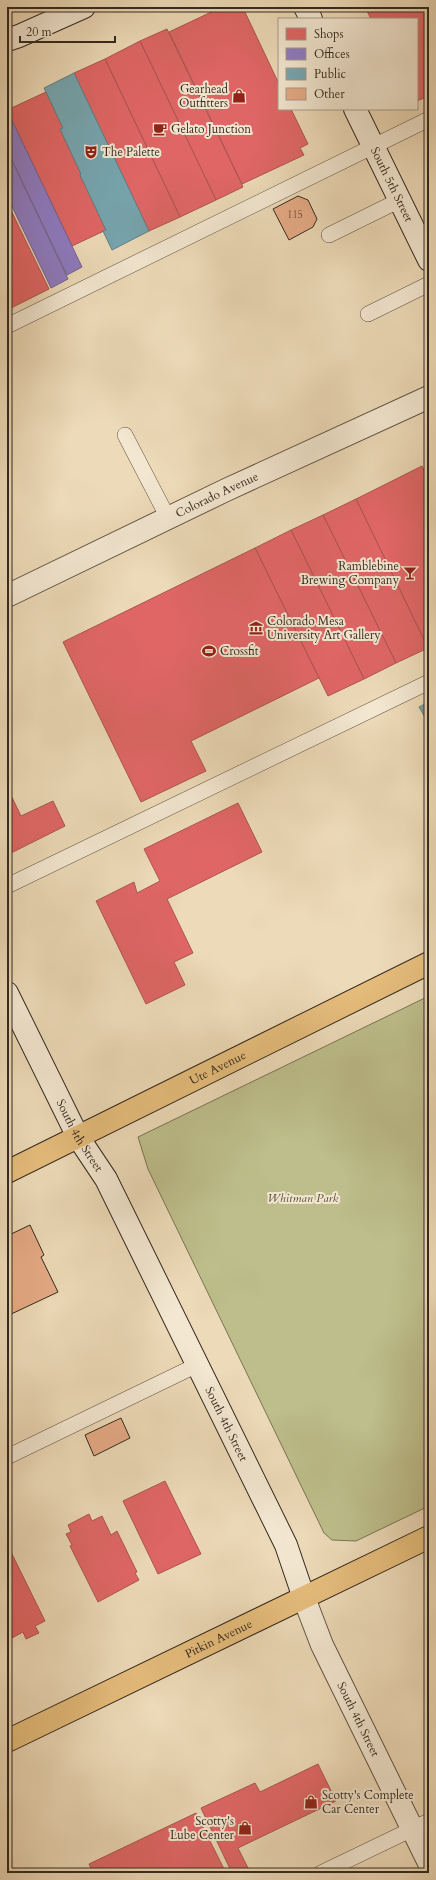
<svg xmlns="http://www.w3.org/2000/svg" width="436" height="1880" viewBox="0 0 436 1880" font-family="Cardo,serif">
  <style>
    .green { fill: #bdbe8b; stroke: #787454 }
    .shops { fill: #e06666; stroke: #ac5450 }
    .offices { fill: #8e7cc3; stroke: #736392 }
    .public { fill: #76a5af; stroke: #628084 }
    .building { fill: #e5aa85; stroke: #33291e }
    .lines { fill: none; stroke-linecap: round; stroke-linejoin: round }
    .lane-casing { stroke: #625544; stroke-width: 16 }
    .street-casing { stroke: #625544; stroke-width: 24 }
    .secondary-casing { stroke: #33291e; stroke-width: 24 }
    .highway-casing { stroke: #33291e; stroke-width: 24 }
    .lane { stroke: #f3e7d1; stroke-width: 15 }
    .street { stroke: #f3e7d1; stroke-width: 22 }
    .secondary { stroke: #f3e7d1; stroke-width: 22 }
    .highway { stroke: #e6bd7c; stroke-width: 22 }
    .labels { text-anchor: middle; stroke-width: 4; stroke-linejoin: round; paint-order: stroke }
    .number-label { font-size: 10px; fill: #604938 }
    .poi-label { font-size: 12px; fill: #33291e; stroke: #f3e7d1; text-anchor: start }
    .street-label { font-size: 12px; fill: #33291e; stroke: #f3e7d1 }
    .park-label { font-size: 12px; font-style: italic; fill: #564e39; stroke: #f3e7d1 }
  </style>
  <rect width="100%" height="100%" fill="#eddab8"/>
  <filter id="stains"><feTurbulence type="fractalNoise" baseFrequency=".005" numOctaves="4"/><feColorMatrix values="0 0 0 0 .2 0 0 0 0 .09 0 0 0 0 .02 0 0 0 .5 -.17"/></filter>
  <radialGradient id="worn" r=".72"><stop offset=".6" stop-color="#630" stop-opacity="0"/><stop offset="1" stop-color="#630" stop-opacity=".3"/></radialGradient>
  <!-- green -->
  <path class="green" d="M429,996v510l-73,35 -24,-1 -8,-7 -176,-364 -10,-32z"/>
  <!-- shops -->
  <g class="shops">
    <path d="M222,7h16l6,3 35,74v25h12l17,35 -8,4 4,7 -62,29 -73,-152z"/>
    <path d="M365,7h64v89l-12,5v-82h-46z"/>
    <path d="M167,29l76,158 -27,13 -76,-159z"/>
    <path d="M140,41l76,159 -36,17 -75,-158z"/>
    <path d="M105,59l75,158 -31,14 -75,-158z"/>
    <path d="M46,92l17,36 -3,1 21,45 -1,1 26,55 -34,16 -65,-136z"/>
    <path d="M7,202l42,87 -42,21z"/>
    <path d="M422,466l7,14 -1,168 -72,-149z"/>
    <path d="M356,499l72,149 -32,15 -73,-148z"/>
    <path d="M323,515l73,148 -32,16 -73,-149z"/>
    <path d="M291,530l73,149 -36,17 -73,-148z"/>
    <path d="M255,548l64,130 -128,63 15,30 -65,31 -78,-160z"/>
    <path d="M7,787l14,29 32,-15 12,25 -58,29z"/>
    <path d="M238,803l24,49 -95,47 26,54 -19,9 11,23 -39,19 -50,-103 38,-19 3,11 23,-12 -16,-32z"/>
    <path d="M165,1481l36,73 -43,20 -35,-73z"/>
    <path d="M89,1514l3,7 10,-5 9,19 6,-4 20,41 -2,1 4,7 -41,22 -28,-56 2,-1 -6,-11 5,-2 -3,-7z"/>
    <path d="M11,1552l34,69 -10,5 4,7 -13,6 -3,-7 -11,6 -5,-11v-73z"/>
    <path d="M318,1764l18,37 -98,47 12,24 -18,1 -31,-65 54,-25 5,9z"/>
    <path d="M196,1813l30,60h-133l-4,-9z"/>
  </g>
  <!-- offices -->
  <g class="offices">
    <path d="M7,110l75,157 -15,8 -60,-125z"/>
    <path d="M7,150l61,129 -17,9 -44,-92z"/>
  </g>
  <!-- public -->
  <g class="public">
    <path d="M74,73l75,158 -37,19 -9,-19 3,-1 -26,-55 1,-1 -21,-45 3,-1 -19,-40z"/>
    <path d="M429,702v22l-10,-17z"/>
  </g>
  <!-- building -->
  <g class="building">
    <path d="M298,196l10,4 9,19 -4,8 -24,13 -16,-31z"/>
    <path d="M30,1225l14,30 -3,2 17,35 -51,24v-80z"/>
    <path d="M121,1418l9,20 -36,18 -9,-21z"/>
  </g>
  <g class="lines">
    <!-- lane casing -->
    <g class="lane-casing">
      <g id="lane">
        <path d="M329,235l71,-35"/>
        <path d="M368,314l61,-30"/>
        <path d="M7,326l422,-207"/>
        <path d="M125,435l43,83"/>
        <path d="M7,886l422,-204"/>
        <path d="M7,1457l190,-92"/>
        <path d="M321,1873l108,-52"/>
      </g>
    </g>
    <!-- street casing -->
    <g class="street-casing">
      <g id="street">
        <path id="s1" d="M7,596l219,-106 203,-93"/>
        <path id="s2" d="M304,1598l18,47 107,218"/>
      </g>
    </g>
    <!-- secondary casing -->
    <g class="secondary-casing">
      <g id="secondary">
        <path d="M305,7l6,12"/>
        <path d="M7,40l12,-4 65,-29"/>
        <path id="s3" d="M355,109l74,151"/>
        <path id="s4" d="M7,993l71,144 28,42 180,366 18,53"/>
      </g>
    </g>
    <!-- highway casing -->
    <g class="highway-casing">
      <g id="highway">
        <path id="s5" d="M7,1172l422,-209"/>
        <path id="s6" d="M7,1741l422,-204"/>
      </g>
    </g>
    <!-- lane -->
    <use href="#lane" class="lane"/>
    <!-- street -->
    <use href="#street" class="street"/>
    <!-- secondary -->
    <use href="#secondary" class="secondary"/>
    <!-- highway -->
    <use href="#highway" class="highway"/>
  </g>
  <!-- icons -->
  <defs>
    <g id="shop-bare" transform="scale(1.08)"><path d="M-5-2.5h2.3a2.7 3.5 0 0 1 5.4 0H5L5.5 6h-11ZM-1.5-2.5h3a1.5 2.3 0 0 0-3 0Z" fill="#8f2418" stroke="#f3e7d1" stroke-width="2.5" paint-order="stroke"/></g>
    <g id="cafe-bare" transform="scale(1.08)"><path d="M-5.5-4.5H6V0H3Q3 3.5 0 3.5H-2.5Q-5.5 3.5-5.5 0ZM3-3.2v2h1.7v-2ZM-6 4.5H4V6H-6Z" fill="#8f2418" stroke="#f3e7d1" stroke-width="2.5" paint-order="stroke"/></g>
    <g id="theatre-bare" transform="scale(1.08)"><path d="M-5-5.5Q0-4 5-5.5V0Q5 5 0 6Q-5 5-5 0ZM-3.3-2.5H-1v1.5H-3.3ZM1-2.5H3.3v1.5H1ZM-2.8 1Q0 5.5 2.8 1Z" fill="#8f2418" stroke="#f3e7d1" stroke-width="2.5" paint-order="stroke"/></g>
    <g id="bar-bare" transform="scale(1.08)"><path d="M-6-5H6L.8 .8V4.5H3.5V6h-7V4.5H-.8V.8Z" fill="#8f2418" stroke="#f3e7d1" stroke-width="2.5" paint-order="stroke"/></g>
    <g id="museum-bare" transform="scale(1.08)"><path d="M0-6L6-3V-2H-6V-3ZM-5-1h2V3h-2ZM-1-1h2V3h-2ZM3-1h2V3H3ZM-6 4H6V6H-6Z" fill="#8f2418" stroke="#f3e7d1" stroke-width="2.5" paint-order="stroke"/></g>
    <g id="stadium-bare" transform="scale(1.08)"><path d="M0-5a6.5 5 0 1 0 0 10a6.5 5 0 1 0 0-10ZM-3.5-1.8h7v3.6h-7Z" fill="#8f2418" stroke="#f3e7d1" stroke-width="2.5" paint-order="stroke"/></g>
  </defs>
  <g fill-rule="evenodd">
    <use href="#shop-bare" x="239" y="96"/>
    <use href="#cafe-bare" x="160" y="129"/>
    <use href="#theatre-bare" x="91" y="152"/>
    <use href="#bar-bare" x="410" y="573"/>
    <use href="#museum-bare" x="256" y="628"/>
    <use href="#stadium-bare" x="209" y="651"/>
    <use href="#shop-bare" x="311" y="1802"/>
    <use href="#shop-bare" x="245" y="1828"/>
  </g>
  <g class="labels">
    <!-- number labels -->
    <g class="number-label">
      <text x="295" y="218">115</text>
    </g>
    <!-- poi labels -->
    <g class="poi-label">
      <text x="228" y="93" text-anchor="end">Gearhead<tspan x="228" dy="14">Outfitters</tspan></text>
      <text x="171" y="133">Gelato Junction</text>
      <text x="102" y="156">The Palette</text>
      <text x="399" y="570" text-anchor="end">Ramblebine<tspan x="399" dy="14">Brewing Company</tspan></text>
      <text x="267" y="625">Colorado Mesa<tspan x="267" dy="14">University Art Gallery</tspan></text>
      <text x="220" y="655">Crossfit</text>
      <text x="322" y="1799">Scotty's Complete<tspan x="322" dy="14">Car Center</tspan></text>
      <text x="234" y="1825" text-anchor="end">Scotty's<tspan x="234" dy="14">Lube Center</tspan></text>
    </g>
    <!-- street labels -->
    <g class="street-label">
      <text dy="4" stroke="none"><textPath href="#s3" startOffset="84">South 5th Street</textPath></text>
      <text dy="4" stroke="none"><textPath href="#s1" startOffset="233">Colorado Avenue</textPath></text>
      <text dy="4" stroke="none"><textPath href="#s5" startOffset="235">Ute Avenue</textPath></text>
      <text dy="4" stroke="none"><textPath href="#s4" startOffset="160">South 4th Street</textPath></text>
      <text dy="4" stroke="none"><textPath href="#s4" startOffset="484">South 4th Street</textPath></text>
      <text dy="4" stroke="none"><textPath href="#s6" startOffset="235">Pitkin Avenue</textPath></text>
      <text dy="4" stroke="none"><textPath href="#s2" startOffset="133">South 4th Street</textPath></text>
    </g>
    <!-- park labels -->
    <g class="park-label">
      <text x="303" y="1202">Whitman Park</text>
    </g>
  </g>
  <!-- margin -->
  <rect width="436" height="1880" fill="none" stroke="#eddab8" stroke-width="24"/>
  <rect x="8" y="8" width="420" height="1864" fill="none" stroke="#33291e" stroke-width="2"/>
  <rect x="12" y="12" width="412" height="1856" fill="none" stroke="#33291e"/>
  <!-- legend -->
  <rect x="278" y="18" width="140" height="92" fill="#f3e7d1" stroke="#a69b89"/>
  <rect x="286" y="28" width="20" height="12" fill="#e06666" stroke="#a69b89"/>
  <text x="314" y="38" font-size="12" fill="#33291e">Shops</text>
  <rect x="286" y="48" width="20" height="12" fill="#8e7cc3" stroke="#a69b89"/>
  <text x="314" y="58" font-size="12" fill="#33291e">Offices</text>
  <rect x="286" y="68" width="20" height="12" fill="#76a5af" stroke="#a69b89"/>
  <text x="314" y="78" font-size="12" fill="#33291e">Public</text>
  <rect x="286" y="88" width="20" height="12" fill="#e5aa85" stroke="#a69b89"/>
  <text x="314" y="98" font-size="12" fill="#33291e">Other</text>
  <!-- scale -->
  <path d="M20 36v6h95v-6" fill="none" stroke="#33291e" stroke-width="2"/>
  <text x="26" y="36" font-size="12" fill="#33291e" stroke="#f3e7d1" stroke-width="3" paint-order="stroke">20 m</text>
  <rect width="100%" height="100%" filter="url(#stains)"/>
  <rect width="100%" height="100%" fill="url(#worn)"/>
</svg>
